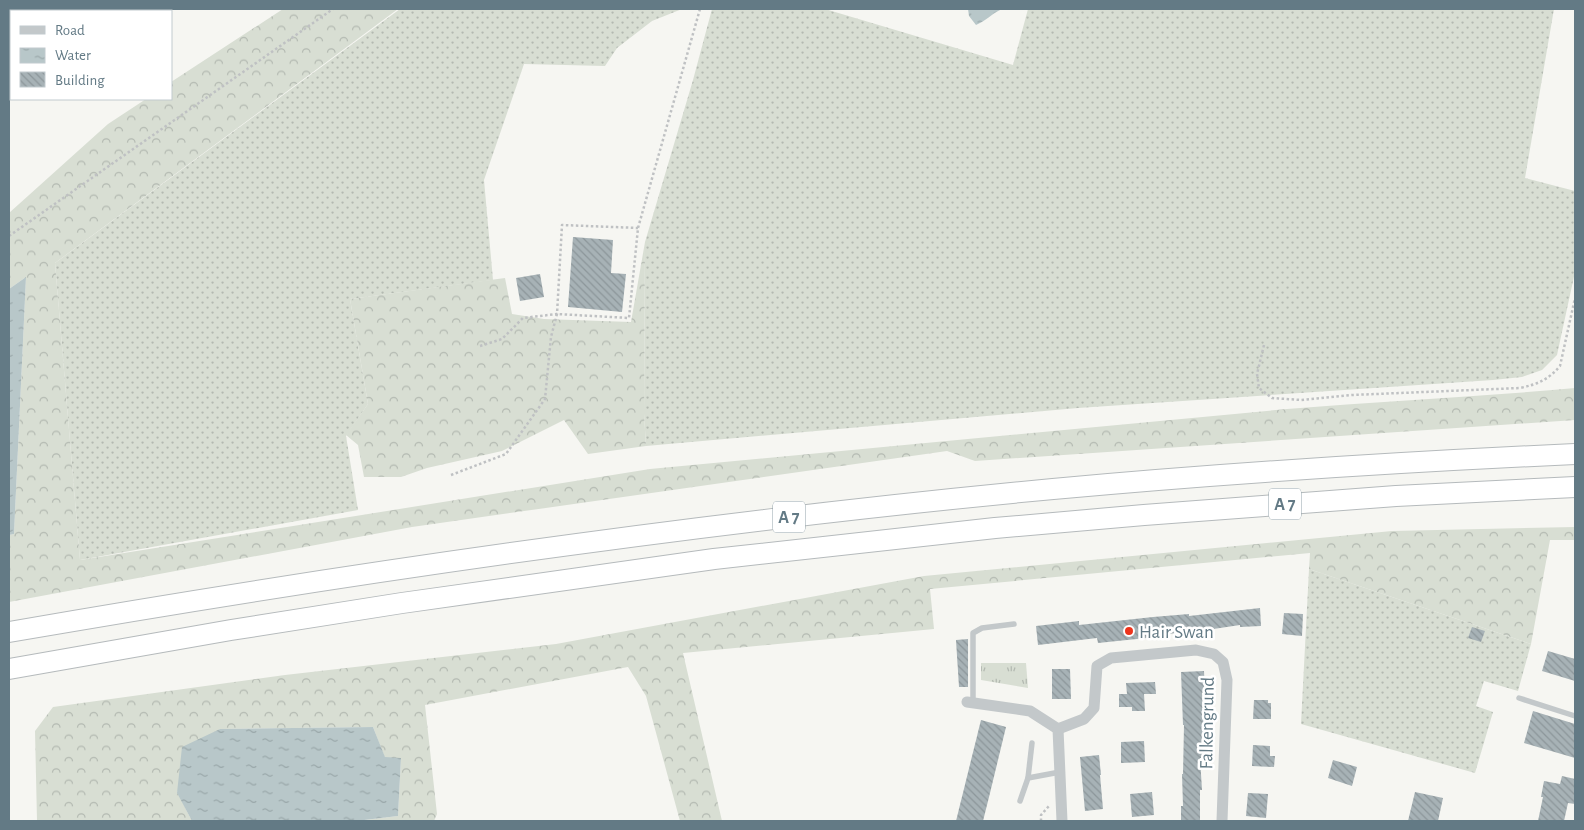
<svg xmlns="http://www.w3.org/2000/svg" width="1584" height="830" viewBox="0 0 1584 830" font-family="'Alegreya Sans',sans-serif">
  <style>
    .grass { fill: url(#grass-dots) }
    .forest { fill: url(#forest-crowns) }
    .park { fill: url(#park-tufts) }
    .water { fill: url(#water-ripples) }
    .building { fill: url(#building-back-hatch) }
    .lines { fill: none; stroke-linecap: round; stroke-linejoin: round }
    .highway-casing { stroke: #b5babc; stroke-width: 22 }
    .path { stroke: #bfc1c3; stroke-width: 2.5; stroke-dasharray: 2.5 2.5; stroke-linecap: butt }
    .lane { stroke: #c3c8ca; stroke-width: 5.5 }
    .street { stroke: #c3c8ca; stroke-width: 11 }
    .highway { stroke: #fff; stroke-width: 20 }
    .poi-dot { fill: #ed341c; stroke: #fff; stroke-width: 2 }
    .labels { text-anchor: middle; stroke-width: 5; stroke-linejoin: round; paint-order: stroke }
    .shield { fill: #fff; stroke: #92a2aa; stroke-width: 1 }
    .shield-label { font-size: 18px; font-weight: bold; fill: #637a85 }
    .poi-label { font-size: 19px; fill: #637a85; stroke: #fff; text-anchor: start }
    .street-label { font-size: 19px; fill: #637a85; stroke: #fff }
  </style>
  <defs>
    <pattern id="grass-dots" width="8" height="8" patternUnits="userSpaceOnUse" patternTransform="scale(1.25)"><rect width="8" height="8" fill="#d8ded3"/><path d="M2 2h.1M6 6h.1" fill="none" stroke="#b3b9b1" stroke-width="1.8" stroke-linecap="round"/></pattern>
    <pattern id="forest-crowns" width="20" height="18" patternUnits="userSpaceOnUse" patternTransform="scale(1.25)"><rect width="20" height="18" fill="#d8ded3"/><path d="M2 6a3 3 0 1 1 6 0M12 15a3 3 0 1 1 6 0" fill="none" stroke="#b3b9b1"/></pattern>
    <pattern id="park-tufts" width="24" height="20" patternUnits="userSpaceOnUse" patternTransform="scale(1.25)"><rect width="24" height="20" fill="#d8ded3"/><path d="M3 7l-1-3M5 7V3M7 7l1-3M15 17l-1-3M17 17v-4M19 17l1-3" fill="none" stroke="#b3b9b1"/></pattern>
    <pattern id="water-ripples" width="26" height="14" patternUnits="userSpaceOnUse" patternTransform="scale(1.25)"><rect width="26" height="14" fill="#b8c7c9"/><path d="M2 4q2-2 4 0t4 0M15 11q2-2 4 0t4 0" fill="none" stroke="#99a7a9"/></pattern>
    <pattern id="building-back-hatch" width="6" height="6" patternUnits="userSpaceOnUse" patternTransform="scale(1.25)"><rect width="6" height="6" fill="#a7b2b6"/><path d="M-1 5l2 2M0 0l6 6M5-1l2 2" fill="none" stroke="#8c969a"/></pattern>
  </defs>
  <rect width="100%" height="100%" fill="#f6f6f2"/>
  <!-- grass -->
  <g class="grass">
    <path d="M400,9h282l-30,12 -35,27 -12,18 -81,-2 -40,116 9,100 -143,19 18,105 -22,32 12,74 -278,50 -25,-297z"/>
    <path d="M712,9h113l188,56 15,-56h526l-29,169 50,13v81l-18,83 -15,15 -20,7 -29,3 -415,28 -432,38 -2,-32 1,-172 48,-162z"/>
    <path d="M1309,569l222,75 -13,47 -34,-10 -8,25 17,6 -18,61 -174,-49z"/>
  </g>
  <!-- forest -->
  <g class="forest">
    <path d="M283,9h115l-343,254 25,297 570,-91 637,-60c96,-8 192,-12 288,-21v32l-600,41 -28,-10 -535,76 -403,75v-67l5,-1 12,-257 -17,12v-76l99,-89 38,-25h25v-17z"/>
    <path d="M645,242l-1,172 2,32 -58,8 -24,-34 -62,31 -75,17 -26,9h-37l-6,-32 -12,-10 22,-31 -18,-105 155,-21 7,36 32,5 87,3z"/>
    <path d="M1575,527v13h-25l-19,104 -222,-75 1,-16 -380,36 4,40 -251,24 39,168h-42l-34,-125 -18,-29 -203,38 12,109 -3,7h-78l42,-5 3,-58h-16l-12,-31 -153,2 -43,63 15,29h-155l-2,-90 18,-24 232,-32 271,-31 368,-68 468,-45z"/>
  </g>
  <!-- park -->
  <path class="park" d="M981,663h45l2,25 -47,-8z"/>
  <!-- water -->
  <g class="water">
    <path d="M968,9h34c-11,5 -16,12 -26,16l-7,-9z"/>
    <path d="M26,277l-12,257 -5,1v-246z"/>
    <path d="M373,727l12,30 16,1 -3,58 -42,5h-164l-15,-28 5,-46 38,-18z"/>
  </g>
  <!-- building -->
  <g class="building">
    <path d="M573,237l40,3 -2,33 15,1 -4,38 -54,-5z"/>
    <path d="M540,274l4,23 -24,4 -4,-23z"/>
    <path d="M1260,608l1,18 -21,1v-2l-40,6 -45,4 1,2 -58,6 -1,-5 -59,7 -2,-19 43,-5v4l74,-8 36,-3v2z"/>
    <path d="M1284,613l19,1 -1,22 -20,-2z"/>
    <path d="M1472,627l13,4 -4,11 -13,-4z"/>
    <path d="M968,639v48h-9l-3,-47z"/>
    <path d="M1548,651l27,8v22l-33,-10z"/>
    <path d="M1052,669h18l1,30h-19z"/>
    <path d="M1204,671l1,22h-3l2,28 -1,37h-3l2,32h-2v31h-19v-15h2l-1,-32h1l1,-49h-1l-2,-53z"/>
    <path d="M1155,682l1,12h-12l1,17h-13v-4h-13v-13h8l-1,-11z"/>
    <path d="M1254,700h14v3h3v16h-18z"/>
    <path d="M1533,711l42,13v34l-51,-15z"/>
    <path d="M981,720l25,7 -16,66 -7,28h-27z"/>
    <path d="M1144,741l1,21 -24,1v-21z"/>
    <path d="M1253,745l17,1v10h5l-1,11 -22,-1z"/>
    <path d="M1099,755l2,20h-1l3,34 -18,2 -5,-54z"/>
    <path d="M1333,760l24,7 -5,19 -24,-8z"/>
    <path d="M1562,776l13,3v25l-7,-1 -4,18h-26l5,-24h-2l3,-16 16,3z"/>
    <path d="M1152,792l2,23 -22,2 -2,-23z"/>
    <path d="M1415,792l28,6 -5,23h-30z"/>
    <path d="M1248,793l20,1 -2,24 -20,-2z"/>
  </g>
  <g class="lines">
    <!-- highway casing -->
    <g class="highway-casing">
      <g id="highway">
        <path d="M9,632c346,-60 694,-110 1044,-143 174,-16 348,-27 522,-35"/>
        <path d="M9,669l222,-39 171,-27 312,-44 281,-31 149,-13 252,-19 179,-9"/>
      </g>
    </g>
    <!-- path -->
    <g class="path">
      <path d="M9,236l324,-227"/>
      <path d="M1264,345l-7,29 2,14 13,10 29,2 51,-5 168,-7c18,-4 28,-8 40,-22l15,-68"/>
      <path d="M480,346l22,-7 21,-21 34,-4 5,-89 76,3"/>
      <path d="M451,475l55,-21 39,-55 6,-62 6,-23 72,4 9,-90 62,-219"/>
      <path d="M1041,821v-6l8,-9"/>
    </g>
    <!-- lane -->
    <g class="lane">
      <path d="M1519,698l56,18"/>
      <path d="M973,703v-70l9,-5 32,-4"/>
      <path d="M1028,778l4,-35"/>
      <path d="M1020,801l8,-23 32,-6"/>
    </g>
    <!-- street -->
    <g class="street">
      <path d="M967,702l63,9 28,18 4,92"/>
      <path d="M1058,729l26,-10 10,-11 3,-42 14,-8 85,-8 18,4 9,8 4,18 -5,141"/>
    </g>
    <!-- highway -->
    <use href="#highway" class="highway"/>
  </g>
  <!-- markers -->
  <circle class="poi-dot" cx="1129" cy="631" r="5"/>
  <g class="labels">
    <!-- shield labels -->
    <g class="shield">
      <rect x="1269" y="488.5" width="32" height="31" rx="4"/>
      <rect x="773" y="501.5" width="32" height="31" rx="4"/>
    </g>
    <g class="shield-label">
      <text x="1285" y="510">A 7</text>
      <text x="789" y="523">A 7</text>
    </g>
    <!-- poi labels -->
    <g class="poi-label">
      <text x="1139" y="638">Hair Swan</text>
    </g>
    <!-- street labels -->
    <g class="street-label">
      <text transform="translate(1206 723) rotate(-89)" y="7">Falkengrund</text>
    </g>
  </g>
  <!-- border -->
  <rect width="1584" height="830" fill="none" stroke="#637a85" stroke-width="20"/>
  <!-- legend -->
  <rect x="10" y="10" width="162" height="90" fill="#ffffff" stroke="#c1cace"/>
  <rect x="20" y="26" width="25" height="8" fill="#c3c8ca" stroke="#c1cace"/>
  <text x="55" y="35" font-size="15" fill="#637a85">Road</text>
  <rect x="20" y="48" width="25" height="15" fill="url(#water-ripples)" stroke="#c1cace"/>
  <text x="55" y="60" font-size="15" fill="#637a85">Water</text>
  <rect x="20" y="72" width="25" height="15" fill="url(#building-back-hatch)" stroke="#c1cace"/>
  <text x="55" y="85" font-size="15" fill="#637a85">Building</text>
</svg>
